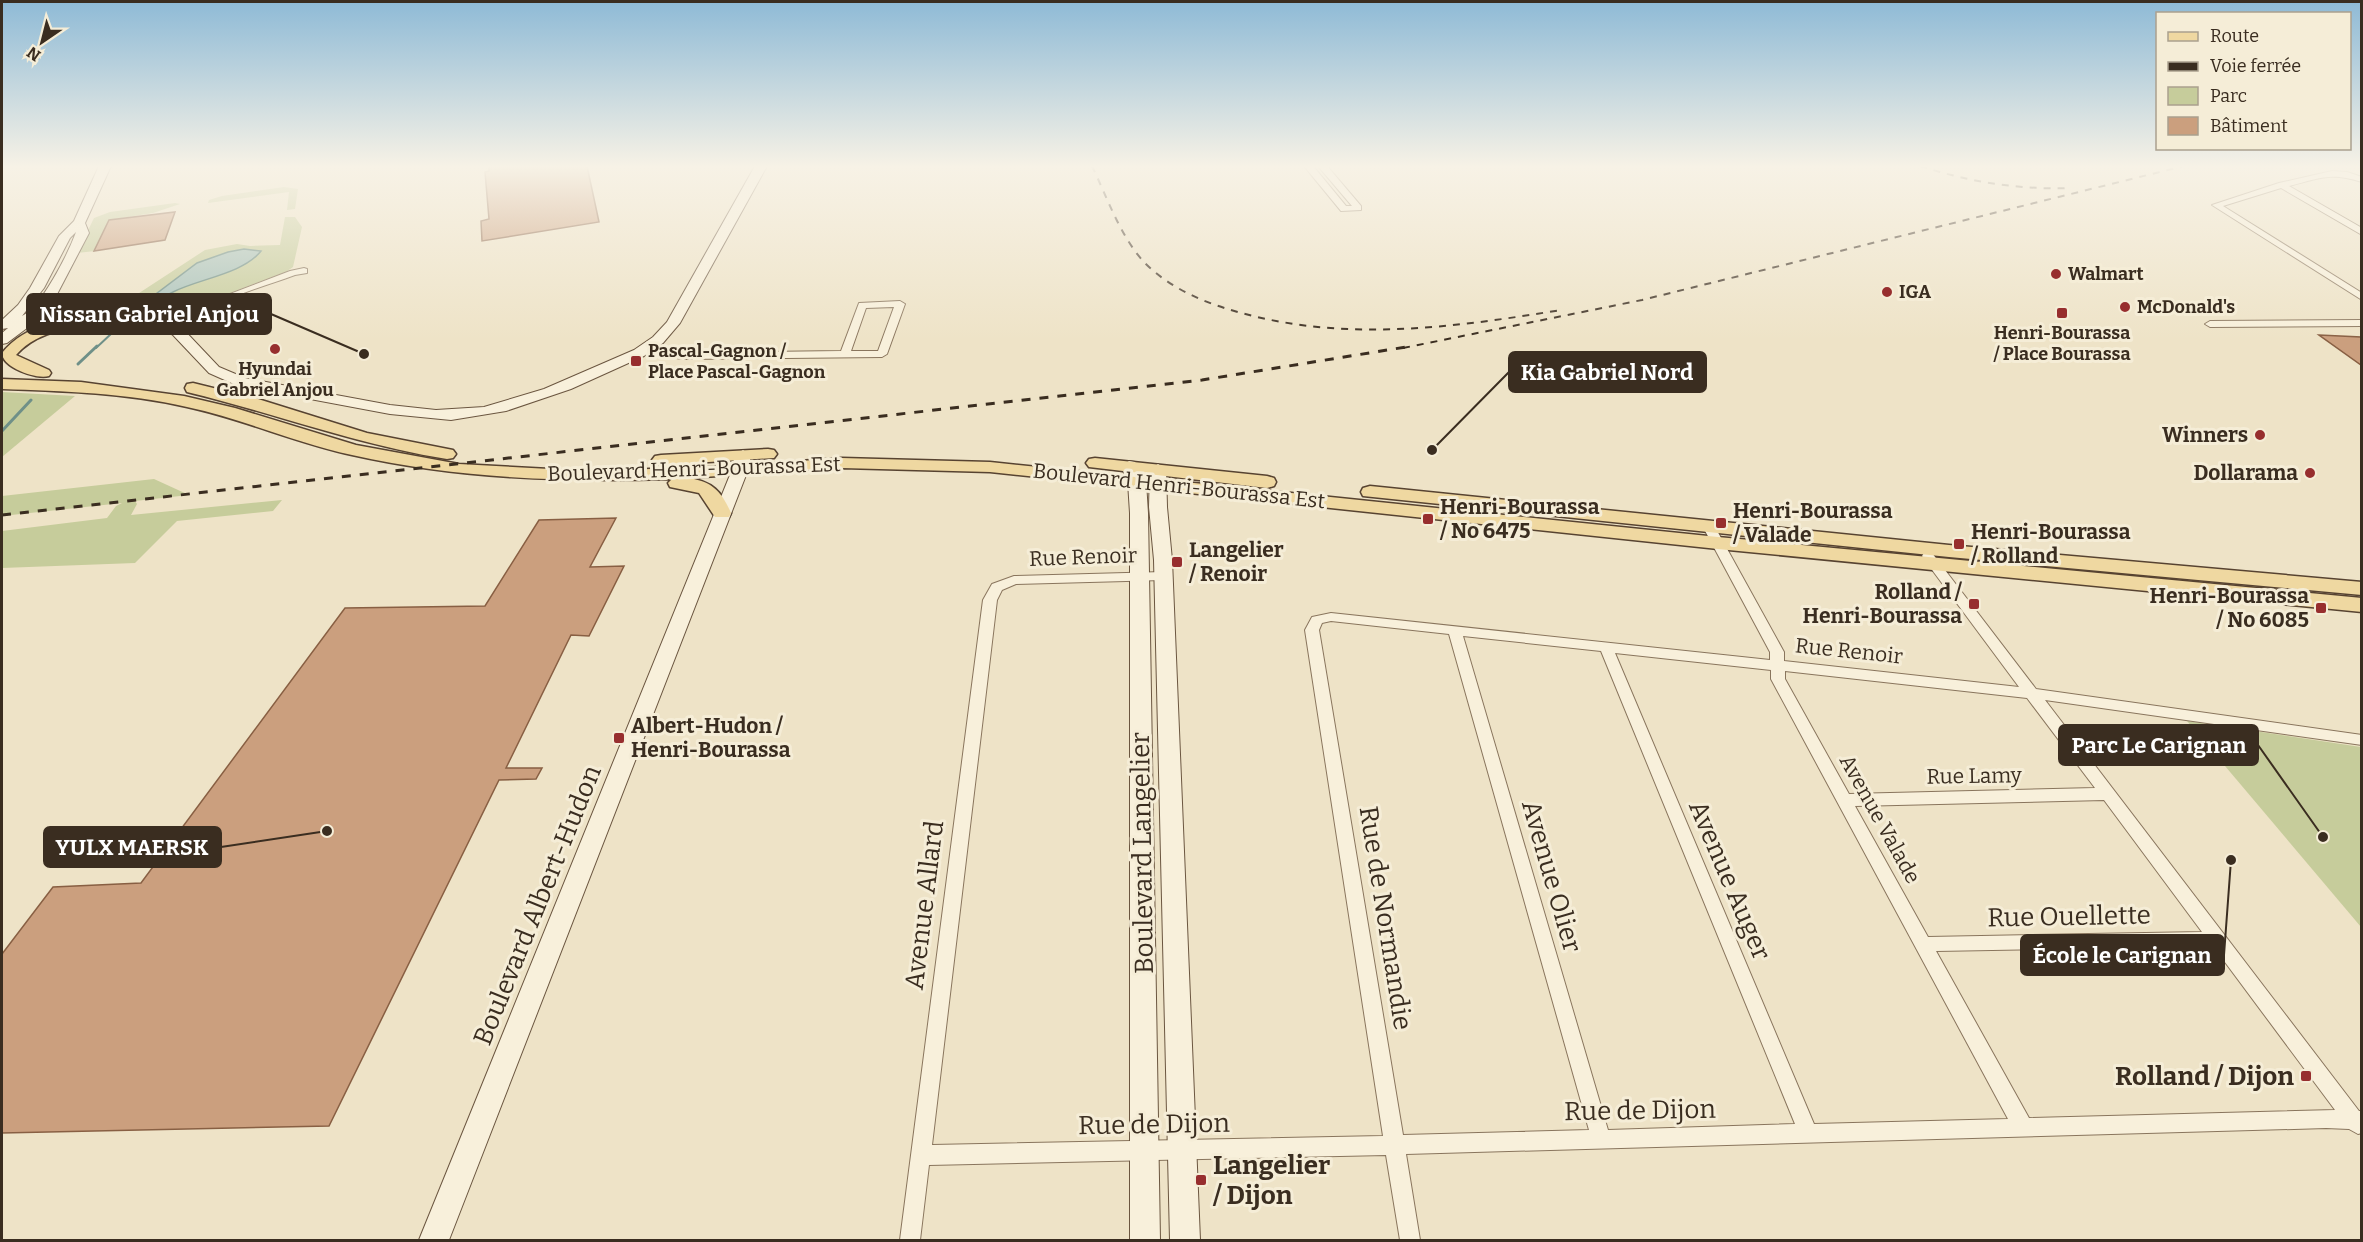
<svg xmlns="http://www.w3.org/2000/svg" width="2363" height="1242" viewBox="0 0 2363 1242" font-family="Bitter,serif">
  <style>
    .green { fill: #c6cc9b }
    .water { fill: #a8c2ba; stroke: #6f9088; stroke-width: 1.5 }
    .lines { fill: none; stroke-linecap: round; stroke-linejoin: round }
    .stream-far1 { stroke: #6f9088; stroke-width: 2 }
    .stream { stroke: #6f9088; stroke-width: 3 }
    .building { fill: #cb9f7e; stroke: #885f43; stroke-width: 1.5 }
    .street-casing { stroke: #89755d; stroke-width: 2 }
    .secondary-casing { stroke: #6b5640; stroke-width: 2 }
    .primary-casing { stroke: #574331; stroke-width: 3 }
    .street { fill: #f8f0db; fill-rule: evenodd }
    .secondary { fill: #f8f0db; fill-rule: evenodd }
    .primary { fill: #efd8a1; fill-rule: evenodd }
    .rail-far1 { stroke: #3a2d20; stroke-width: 2; stroke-dasharray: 7 7; stroke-linecap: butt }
    .rail { stroke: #3a2d20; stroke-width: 3; stroke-dasharray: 9 9; stroke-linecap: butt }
    .poi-dot { fill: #972e2e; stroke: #f5edd7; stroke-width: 2 }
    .labels { text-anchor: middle; stroke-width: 6; stroke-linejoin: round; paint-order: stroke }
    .far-poi-label { font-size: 18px; font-weight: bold; fill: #3a2d20; stroke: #f5edd7; text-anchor: start }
    .poi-label { font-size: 21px; font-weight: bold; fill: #3a2d20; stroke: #f5edd7; text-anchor: start }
    .street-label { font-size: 21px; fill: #3a2d20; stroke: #f5edd7 }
    .near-street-label { font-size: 26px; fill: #3a2d20; stroke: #f5edd7 }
    .near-poi-label { font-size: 26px; font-weight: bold; fill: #3a2d20; stroke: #f5edd7; text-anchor: end }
    .leader { fill: none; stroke: #3a2d20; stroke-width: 2 }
    .callout-dot { fill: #3a2d20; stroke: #f5edd7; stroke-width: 2 }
    .callout { fill: #3a2d20; stroke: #3a2d20; stroke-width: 2 }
    .callout-label { font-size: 22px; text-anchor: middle; font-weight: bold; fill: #fff }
  </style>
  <rect width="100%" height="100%" fill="#eee3c7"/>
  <!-- green -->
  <g class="green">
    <path d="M284,187l14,2 -3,20 -8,1 2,-18 -81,11 1,-3 13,-4z"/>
    <path d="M175,203l5,1 -27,9 -44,7 -14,31 -18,2 17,-35 16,-6z"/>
    <path d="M285,217h10l7,10 -9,40 -7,5 -104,39 -19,4 -53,-3 95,-62 32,-6 13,2 30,-1z"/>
    <path d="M2,392l73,4 -73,61z"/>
    <path d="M154,479l35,16 -54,6 2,3 -6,11 151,-15 -9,11 -96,10 -42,42 -133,5v-37l105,-13 9,-12 6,-3 -120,13v-20z"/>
    <path d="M2187,721l174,26v180z"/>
  </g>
  <!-- water -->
  <path class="water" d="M244,249l17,2c-18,23 -63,28 -88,41 -13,6 -19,14 -33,14l57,-43 31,-11z"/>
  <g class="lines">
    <!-- stream-far1 -->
    <path class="stream-far1" d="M96,348l16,-15"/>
    <!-- stream -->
    <g class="stream">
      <path d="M78,364l19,-18"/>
      <path d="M2,431l29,-31"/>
    </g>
  </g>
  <!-- building -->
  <g class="building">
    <path d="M489,166h98l12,56 -117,19 -1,-20 8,-2 -4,-47 4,-1z"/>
    <path d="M175,212l-10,28 -71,11 15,-31z"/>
    <path d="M2319,335l42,2v28z"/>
    <path d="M616,518l-26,49 34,-1 -35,70 -18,-1 -65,133h36l-6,11 -37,1 -170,346 -327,7v-179l51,-67 88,-4 204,-275 140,-2 54,-86z"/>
  </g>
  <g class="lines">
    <!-- street casing -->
    <g class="street-casing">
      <g id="street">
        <path d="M1304,166h9l33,40h6l-34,-40h9l34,40v4l-20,1z"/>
        <path d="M2332,171l15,1 15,5v5c-32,-10 -41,-4 -73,4l73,42v7l-81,-47 -58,18 139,87v7l-150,-95 67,-22z"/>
        <path d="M304,268l3,1v4l-12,2c-37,14 -92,26 -113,59h-8l-1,-2 9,-13 7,-6 -40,10 -5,-3 57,-15 89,-34z"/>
        <path d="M900,301l5,3 -18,50 -5,3 -199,2 -40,-6 -5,-3 5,-3 40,6 158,-2 18,-48zM894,307l-16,44h-27l15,-43z"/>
        <path d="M2362,320v6l-152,1 -5,-3 5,-3z"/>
        <path d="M1709,523l6,4 69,125v9l235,26 -95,-128 -2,-3 2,-3h8l104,136 326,46v10l-317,-45 314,411h3v22l-4,1 -9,-5 -23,-1 -920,26 14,86h-20l-14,-85 -457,10 -9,75h-20l83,-640 9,-16 22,-8 149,-4 6,4 -6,4 -147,4 -14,6 -5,10 -65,545 451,-9 -78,-506 7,-13 19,-4 439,47v-8l-67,-125zM1331,621l118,13 140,496 -186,5 -84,-505 3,-7zM1463,636l138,15 194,473 -187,6zM1615,653l156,17v9l237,440 -194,5zM1785,671l242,27 68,90 -246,6 -64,-115zM2104,800l98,132 -274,5 -73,-131zM2213,946l122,164 -306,8 -93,-167z"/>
      </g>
    </g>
    <!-- secondary casing -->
    <g class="secondary-casing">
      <g id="secondary">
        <path d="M99,166h12l-26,57 4,10 -35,67 -12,16 59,-2 58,3 24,12 36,38 26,11 145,27 46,5 48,-3 60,-18 90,-39 19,-13 14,-15 88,-156h12l-87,157 -17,20 -19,13 -73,33 -65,22 -55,9 -61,-6 -154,-29 -27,-12 -36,-38 -17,-10 -55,-3 -70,3 -24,18 -5,1v-11l6,-5 -6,1v-9l16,-15 12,-17 29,-52 15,-15zM76,232c-7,20 -35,76 -54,84l22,-28 26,-50z"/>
        <path d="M743,450l8,5 -3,15 -299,770h-30l313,-770 3,-15z"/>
        <path d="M1129,461l6,1 11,20 2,31 12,727h-30v-727l-2,-31 -7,-16z"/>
        <path d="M1158,464l8,5 1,38 5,53 28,680h-30l-16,-680 -5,-53 1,-38z"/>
      </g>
    </g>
    <!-- primary casing -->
    <g class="primary-casing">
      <g id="primary">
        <path d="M101,313l8,5 -3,3c-32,8 -66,7 -90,34l33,15 2,3 -2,3c-13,4 -47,-9 -47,-23 24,-30 63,-34 99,-40z"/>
        <path d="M2,379l79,3 103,14 51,12 121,37 103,19 128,7 127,-4 128,-9 148,4 728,75 644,61v14l-644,-63 -728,-77 -148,-4 -154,10c24,3 34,14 43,35l-2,4h-14l-16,-24 -29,-6 -2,-4 4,-4c-109,3 -213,0 -320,-24 -56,-12 -109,-36 -165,-48 -60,-14 -124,-16 -185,-18z"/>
        <path d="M193,383l65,16 109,34 86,17 3,4 -3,4 -6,1c-89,-14 -173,-46 -260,-67l-2,-4 2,-4z"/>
        <path d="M768,449l6,1 3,4 -3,4 -113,7 -6,-1 -3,-4 3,-4 6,-1z"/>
        <path d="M1095,458l172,18 7,2 2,4 -2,4 -7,2 -178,-21 -3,-4 3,-4z"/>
        <path d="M1370,486l579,59 413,37v13l-413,-38 -586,-61 -2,-4 2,-4z"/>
      </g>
    </g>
    <!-- street -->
    <use href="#street" class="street"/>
    <!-- secondary -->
    <use href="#secondary" class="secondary"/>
    <!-- primary -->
    <use href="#primary" class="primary"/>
    <!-- rail-far1 -->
    <g class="rail-far1">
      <path d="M1092,166c15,31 28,70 52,96 23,24 56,39 87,48 110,33 219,18 330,0"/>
      <path d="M1920,166c50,16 99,24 151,22"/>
      <path d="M1403,348l239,-48 542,-134"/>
    </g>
    <!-- rail -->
    <path class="rail" d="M2,515l1200,-135 210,-34"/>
  </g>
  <!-- sky -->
  <linearGradient id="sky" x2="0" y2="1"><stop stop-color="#8ebad6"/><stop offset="0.49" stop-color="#f7f2e6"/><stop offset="1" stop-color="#f7f2e6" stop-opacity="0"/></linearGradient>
  <rect width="2363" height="340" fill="url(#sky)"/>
  <!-- markers -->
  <g class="poi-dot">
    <circle cx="2056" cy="274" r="6"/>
    <circle cx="1887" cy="292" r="6"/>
    <circle cx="2125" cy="307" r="6"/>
    <rect x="2056" y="307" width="12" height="12" rx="3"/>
    <circle cx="275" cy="349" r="6"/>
    <rect x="630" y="355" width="12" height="12" rx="3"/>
    <circle cx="2260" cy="435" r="6"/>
    <circle cx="2310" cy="473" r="6"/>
    <rect x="1422" y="513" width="12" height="12" rx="3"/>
    <rect x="1715" y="517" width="12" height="12" rx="3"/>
    <rect x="1953" y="538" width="12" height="12" rx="3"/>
    <rect x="1171" y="556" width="12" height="12" rx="3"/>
    <rect x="1968" y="598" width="12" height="12" rx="3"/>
    <rect x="2315" y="602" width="12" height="12" rx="3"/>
    <rect x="613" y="732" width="12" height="12" rx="3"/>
    <rect x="2300" y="1070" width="12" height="12" rx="3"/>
    <rect x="1195" y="1174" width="12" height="12" rx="3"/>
  </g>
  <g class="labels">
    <!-- far-poi labels -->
    <g class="far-poi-label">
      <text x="2068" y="280">Walmart</text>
      <text x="1899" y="298">IGA</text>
      <text x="2137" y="313">McDonald's</text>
      <text x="2062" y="339" text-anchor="middle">Henri-Bourassa<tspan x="2062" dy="21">/ Place Bourassa</tspan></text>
      <text x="648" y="357">Pascal-Gagnon /<tspan x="648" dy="21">Place Pascal-Gagnon</tspan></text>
      <text x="275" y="375" text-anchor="middle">Hyundai<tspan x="275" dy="21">Gabriel Anjou</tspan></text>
    </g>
    <!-- poi labels -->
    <g class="poi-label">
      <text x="2248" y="442" text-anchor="end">Winners</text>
      <text x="2298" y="480" text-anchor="end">Dollarama</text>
      <text x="1440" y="514">Henri-Bourassa<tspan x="1440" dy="24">/ No 6475</tspan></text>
      <text x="1733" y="518">Henri-Bourassa<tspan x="1733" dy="24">/ Valade</tspan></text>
      <text x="1971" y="539">Henri-Bourassa<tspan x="1971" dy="24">/ Rolland</tspan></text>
      <text x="1189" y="557">Langelier<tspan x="1189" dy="24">/ Renoir</tspan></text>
      <text x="1962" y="599" text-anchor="end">Rolland /<tspan x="1962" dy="24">Henri-Bourassa</tspan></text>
      <text x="2309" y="603" text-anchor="end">Henri-Bourassa<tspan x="2309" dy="24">/ No 6085</tspan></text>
      <text x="631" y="733">Albert-Hudon /<tspan x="631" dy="24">Henri-Bourassa</tspan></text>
    </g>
    <!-- street labels -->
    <g class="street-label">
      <text transform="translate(694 469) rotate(-2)" y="7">Boulevard Henri-Bourassa Est</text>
      <text transform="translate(1179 486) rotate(6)" y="7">Boulevard Henri-Bourassa Est</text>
      <text transform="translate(1083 557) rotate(-2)" y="7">Rue Renoir</text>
      <text transform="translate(1849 651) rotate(6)" y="7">Rue Renoir</text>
      <text transform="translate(1974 776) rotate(-1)" y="7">Rue Lamy</text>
      <text transform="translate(1880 819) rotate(61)" y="7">Avenue Valade</text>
    </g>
    <!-- near-street labels -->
    <g class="near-street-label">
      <text transform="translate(1142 853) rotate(-91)" y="9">Boulevard Langelier</text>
      <text transform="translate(1552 876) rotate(74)" y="9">Avenue Olier</text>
      <text transform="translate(1730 880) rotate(67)" y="9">Avenue Auger</text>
      <text transform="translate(537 905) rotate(-68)" y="9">Boulevard Albert-Hudon</text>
      <text transform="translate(924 905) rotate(-83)" y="9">Avenue Allard</text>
      <text transform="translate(2069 916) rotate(-1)" y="9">Rue Ouellette</text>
      <text transform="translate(1386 918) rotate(81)" y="9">Rue de Normandie</text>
      <text transform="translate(1640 1110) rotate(-1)" y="9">Rue de Dijon</text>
      <text transform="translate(1154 1124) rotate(-1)" y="9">Rue de Dijon</text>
    </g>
    <!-- near-poi labels -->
    <g class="near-poi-label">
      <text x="2294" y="1085">Rolland / Dijon</text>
      <text x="1213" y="1174" text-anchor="start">Langelier<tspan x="1213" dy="30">/ Dijon</tspan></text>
    </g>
  </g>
  <!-- callouts -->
  <path class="leader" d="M364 354L271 314M1432 450L1509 372M2323 837L2258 745M327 831L221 847M2231 860L2224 955"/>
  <g class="callout-dot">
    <circle cx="364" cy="354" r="6"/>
    <circle cx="1432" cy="450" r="6"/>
    <circle cx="2323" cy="837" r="6"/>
    <circle cx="327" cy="831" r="6"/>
    <circle cx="2231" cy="860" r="6"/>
  </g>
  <g class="callout">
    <rect x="27" y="294" width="244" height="40" rx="6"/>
    <rect x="1509" y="352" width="197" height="40" rx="6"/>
    <rect x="2059" y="725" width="199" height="40" rx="6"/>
    <rect x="44" y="827" width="177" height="40" rx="6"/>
    <rect x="2021" y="935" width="203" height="40" rx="6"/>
  </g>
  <g class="callout-label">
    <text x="149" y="322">Nissan Gabriel Anjou</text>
    <text x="1607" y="380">Kia Gabriel Nord</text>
    <text x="2159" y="753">Parc Le Carignan</text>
    <text x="132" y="855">YULX MAERSK</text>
    <text x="2122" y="963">École le Carignan</text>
  </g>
  <!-- border -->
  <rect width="2363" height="1242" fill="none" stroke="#3a2d20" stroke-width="6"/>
  <!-- legend -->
  <rect x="2156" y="12" width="195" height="138" fill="#f5edd7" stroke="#aaa08e" stroke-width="1.5"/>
  <rect x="2168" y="32" width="30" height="9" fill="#efd8a1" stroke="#aaa08e" stroke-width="1.5"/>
  <text x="2210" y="42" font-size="18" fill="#3a2d20">Route</text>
  <rect x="2168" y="62" width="30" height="9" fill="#3a2d20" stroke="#aaa08e" stroke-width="1.5"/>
  <text x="2210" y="72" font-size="18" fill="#3a2d20">Voie ferrée</text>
  <rect x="2168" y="87" width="30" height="18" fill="#c6cc9b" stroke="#aaa08e" stroke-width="1.5"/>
  <text x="2210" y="102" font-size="18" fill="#3a2d20">Parc</text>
  <rect x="2168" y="117" width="30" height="18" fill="#cb9f7e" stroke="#aaa08e" stroke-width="1.5"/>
  <text x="2210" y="132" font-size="18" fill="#3a2d20">Bâtiment</text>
  <!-- north arrow -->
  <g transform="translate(42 42) rotate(215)" stroke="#f5edd7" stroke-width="4.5" paint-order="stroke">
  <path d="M0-4.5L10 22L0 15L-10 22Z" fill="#3a2d20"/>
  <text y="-9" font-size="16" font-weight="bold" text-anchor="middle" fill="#3a2d20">N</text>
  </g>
</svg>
